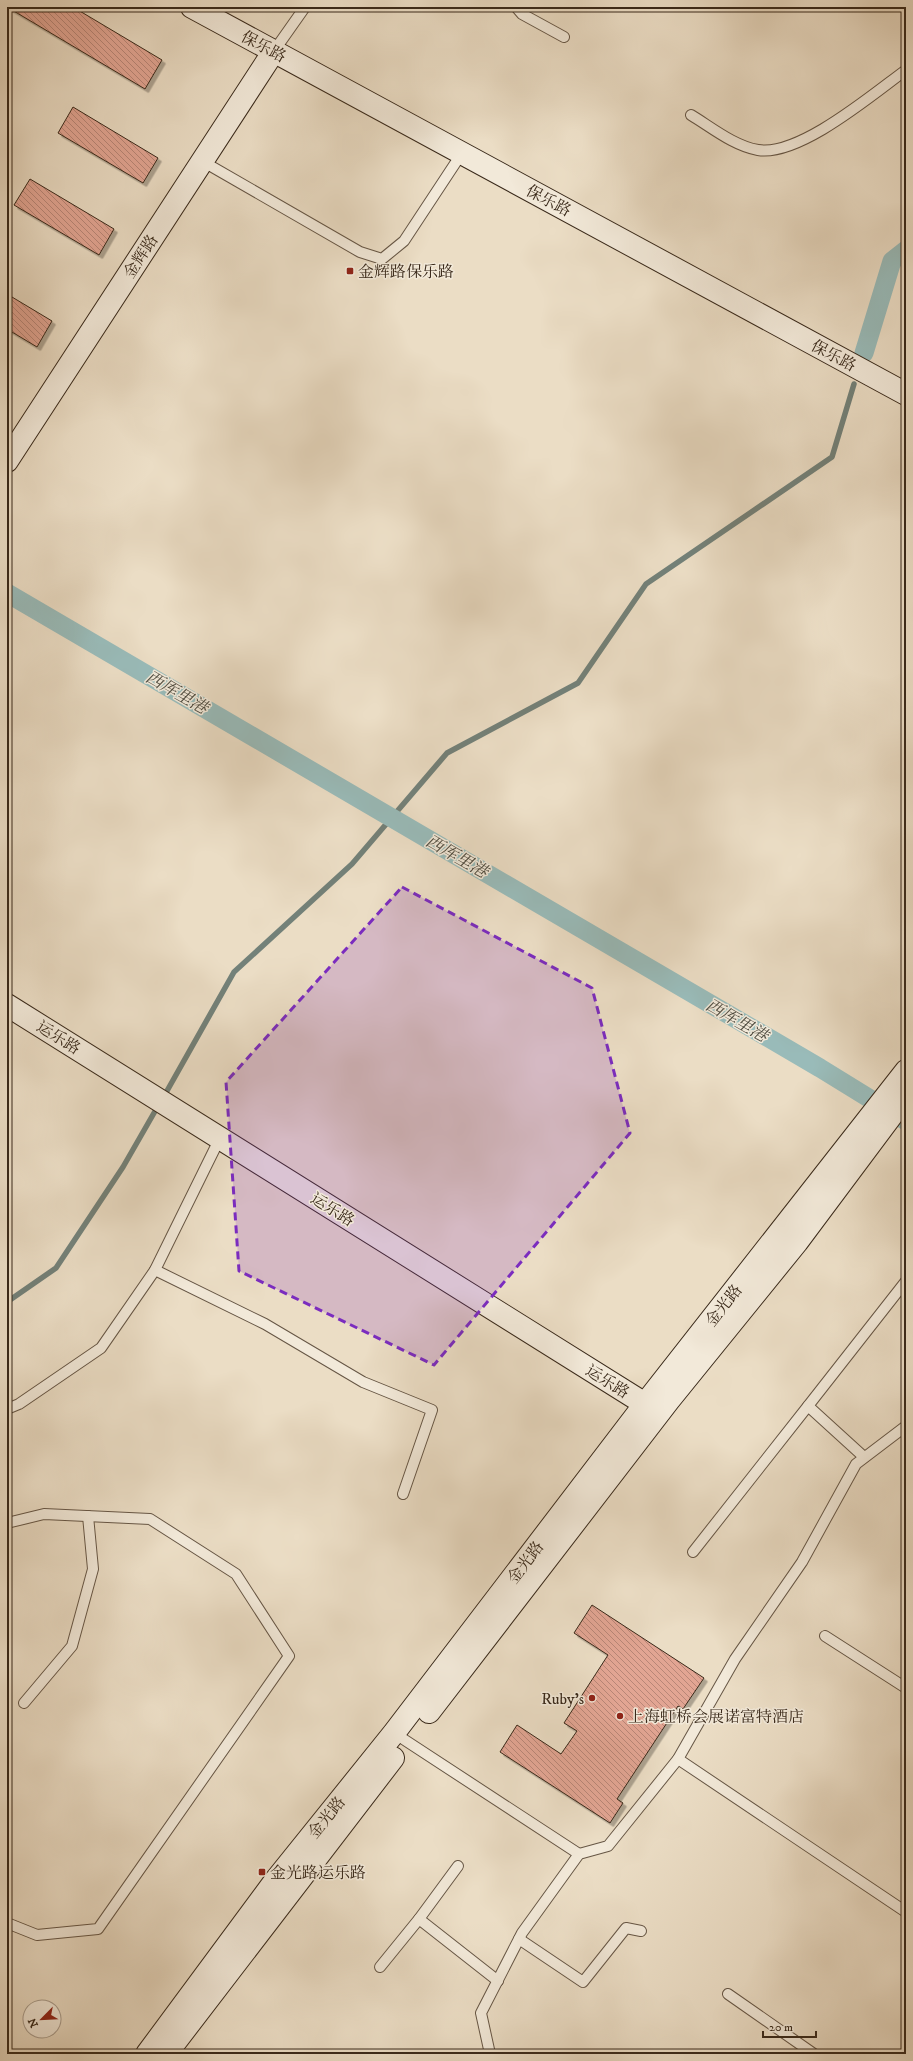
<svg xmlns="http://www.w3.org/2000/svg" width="913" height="2061" viewBox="0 0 913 2061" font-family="'IM FELL DW Pica','Noto Serif SC',serif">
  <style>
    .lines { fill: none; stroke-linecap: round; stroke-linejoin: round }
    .stream { stroke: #738179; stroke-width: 5.5 }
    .canal { stroke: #99bbb9; stroke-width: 19 }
    .building { fill: url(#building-back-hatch); stroke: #39291a; filter: url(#shadow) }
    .lane-casing { stroke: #665645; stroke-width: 12 }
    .secondary-casing { stroke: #39291a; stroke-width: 24 }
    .lane { stroke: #f2e9d9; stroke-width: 10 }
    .secondary { stroke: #f2e9d9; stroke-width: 22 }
    .marked { fill: #7b2cbf; fill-opacity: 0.2; stroke: #7b2cbf; stroke-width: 3; stroke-dasharray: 8 5; stroke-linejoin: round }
    .poi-dot { fill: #8f2418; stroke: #f2e9d9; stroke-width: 1.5 }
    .labels { text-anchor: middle; stroke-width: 3; stroke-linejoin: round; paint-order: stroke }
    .street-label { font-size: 16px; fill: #39291a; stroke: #f2e9d9 }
    .poi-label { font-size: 16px; fill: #39291a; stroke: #f2e9d9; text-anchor: start }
    .water-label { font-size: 17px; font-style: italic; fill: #514e42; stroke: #f2e9d9 }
  </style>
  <defs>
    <pattern id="building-back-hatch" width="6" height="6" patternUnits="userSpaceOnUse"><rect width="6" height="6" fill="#e2a593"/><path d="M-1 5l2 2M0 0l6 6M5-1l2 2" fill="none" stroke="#b88677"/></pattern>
    <filter id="shadow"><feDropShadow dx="3.5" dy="3.5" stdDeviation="0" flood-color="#0004"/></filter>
  </defs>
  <rect width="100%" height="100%" fill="#ebddc5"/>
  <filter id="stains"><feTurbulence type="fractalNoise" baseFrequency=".005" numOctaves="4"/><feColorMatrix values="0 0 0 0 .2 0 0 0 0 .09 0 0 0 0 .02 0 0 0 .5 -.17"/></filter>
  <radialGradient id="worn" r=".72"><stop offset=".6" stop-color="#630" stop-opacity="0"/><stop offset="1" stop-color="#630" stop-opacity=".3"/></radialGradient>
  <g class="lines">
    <!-- stream -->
    <g class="stream">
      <path d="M163,1098l71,-126 118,-108 95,-111 131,-70 68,-99 186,-127 22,-73"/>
      <path d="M7,1302l49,-34 67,-101 35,-61"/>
    </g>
    <!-- canal -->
    <g class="canal">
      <path d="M864,353l28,-92 14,-11"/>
      <path d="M7,593l813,475 86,53"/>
    </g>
  </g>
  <!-- building -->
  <g class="building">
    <path d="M7,7h66l89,53 -17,29z"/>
    <path d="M73,107l85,51 -15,25 -85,-50z"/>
    <path d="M30,179l84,50 -15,26 -85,-50z"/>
    <path d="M7,294l45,27 -15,26 -30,-18z"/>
    <path d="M592,1605l112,73 -21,31 -5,-3 -61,93 6,4 -13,20 -110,-71 17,-27 44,29 16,-23 -13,-8 44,-68 -34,-22z"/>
  </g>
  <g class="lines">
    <!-- lane casing -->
    <g class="lane-casing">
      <g id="lane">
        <path d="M516,7l6,7 42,23"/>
        <path d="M274,51l31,-44"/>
        <path d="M691,115c20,12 43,31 67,35 41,7 115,-56 148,-80"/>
        <path d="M202,161l158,91 22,7 22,-18 58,-88"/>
        <path d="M155,1270l110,54 98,58 69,28 -29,84"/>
        <path d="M808,1406l98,-125"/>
        <path d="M7,1409l12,-5 82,-56 54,-78 65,-132"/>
        <path d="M7,1523l37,-9 106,5 86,55 53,82 -191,273 -61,6 -30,-12"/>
        <path d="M693,1552l115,-146 56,51"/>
        <path d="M825,1636l81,52"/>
        <path d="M24,1703l48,-57 21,-77 -5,-53"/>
        <path d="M394,1733l185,121"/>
        <path d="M678,1759l228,153"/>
        <path d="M458,1866l-39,53 79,62"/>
        <path d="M519,1939l64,43 43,-54 15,3"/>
        <path d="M380,1967l39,-48"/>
        <path d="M728,1994l86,60"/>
        <path d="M490,2054l-9,-41 41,-80 57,-79 29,-8 70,-87 57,-100 67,-97 54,-98 50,-38"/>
      </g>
    </g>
    <!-- secondary casing -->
    <g class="secondary-casing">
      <g id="secondary">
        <path d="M192,7l714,387"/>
        <path d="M7,461l267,-410"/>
        <path d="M7,1005l638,399 13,6"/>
        <path d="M429,1712l240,-312 128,-158 109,-146"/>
        <path d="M147,2054l128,-173 119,-148 251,-329 261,-333"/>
        <path d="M166,2054l227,-296"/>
      </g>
    </g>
    <!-- lane -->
    <use href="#lane" class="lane"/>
    <!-- secondary -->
    <use href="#secondary" class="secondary"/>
  </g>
  <!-- marked area -->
  <path class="marked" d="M402,887l190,101 38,145 -196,232 -195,-94 -13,-189z"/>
  <!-- markers -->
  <g class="poi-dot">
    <rect x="346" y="267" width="8" height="8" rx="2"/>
    <circle cx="592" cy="1698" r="4"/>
    <circle cx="620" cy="1716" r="4"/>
    <rect x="258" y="1868" width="8" height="8" rx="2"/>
  </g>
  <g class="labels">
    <!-- street labels -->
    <g class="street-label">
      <text transform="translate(264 46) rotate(28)" y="6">保乐路</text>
      <text transform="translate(549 200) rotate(28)" y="6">保乐路</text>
      <text transform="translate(140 256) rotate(-57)" y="6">金辉路</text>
      <text transform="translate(834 355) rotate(28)" y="6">保乐路</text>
      <text transform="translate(59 1037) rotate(32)" y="6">运乐路</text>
      <text transform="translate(333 1209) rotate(32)" y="6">运乐路</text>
      <text transform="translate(723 1305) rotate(-52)" y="6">金光路</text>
      <text transform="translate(608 1381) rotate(32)" y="6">运乐路</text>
      <text transform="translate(525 1562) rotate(-53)" y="6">金光路</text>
      <text transform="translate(326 1817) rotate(-51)" y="6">金光路</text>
    </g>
    <!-- poi labels -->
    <g class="poi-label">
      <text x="358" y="277">金辉路保乐路</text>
      <text x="584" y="1704" text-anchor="end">Ruby's</text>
      <text x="628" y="1722">上海虹桥会展诺富特酒店</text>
      <text x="270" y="1878">金光路运乐路</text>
    </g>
    <!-- water labels -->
    <g class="water-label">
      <text transform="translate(177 692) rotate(30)" y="6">西厍里港</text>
      <text transform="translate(457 856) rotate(30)" y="6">西厍里港</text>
      <text transform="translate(737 1020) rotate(30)" y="6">西厍里港</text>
    </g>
  </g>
  <!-- margin -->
  <rect width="913" height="2061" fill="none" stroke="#ebddc5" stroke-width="24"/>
  <rect x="8" y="8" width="897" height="2045" fill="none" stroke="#39291a" stroke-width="2"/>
  <rect x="12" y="12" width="889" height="2037" fill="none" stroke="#39291a"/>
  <!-- north arrow -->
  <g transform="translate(42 2019) rotate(246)"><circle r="19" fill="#f2e9d9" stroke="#a89c8d"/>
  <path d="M0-3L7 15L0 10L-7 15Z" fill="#8f2418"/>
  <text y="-6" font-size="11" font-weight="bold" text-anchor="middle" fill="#39291a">N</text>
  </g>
  <!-- scale -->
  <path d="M763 2031v6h53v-6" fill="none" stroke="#39291a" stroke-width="2"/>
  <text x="769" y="2031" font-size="12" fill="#39291a" stroke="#f2e9d9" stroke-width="3" paint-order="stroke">20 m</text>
  <rect width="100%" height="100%" filter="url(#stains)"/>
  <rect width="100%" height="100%" fill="url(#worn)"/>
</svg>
